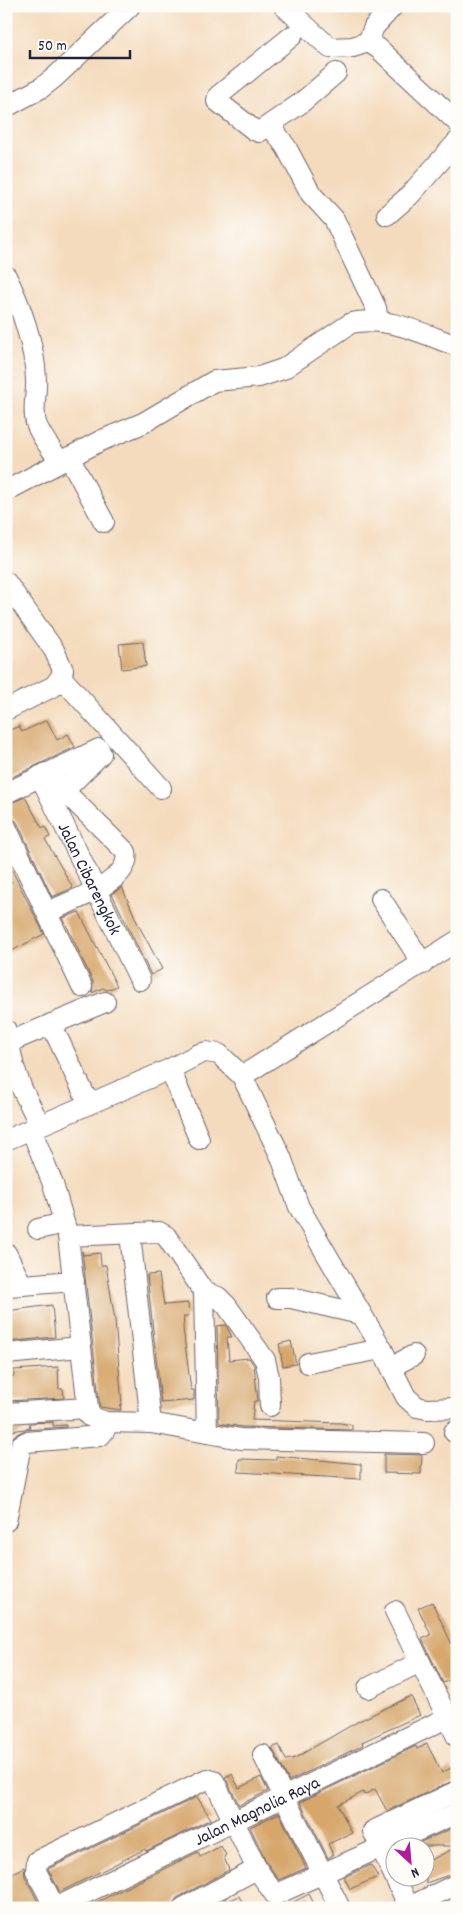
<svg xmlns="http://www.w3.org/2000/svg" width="463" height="1914" viewBox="0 0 463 1914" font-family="Dekko,sans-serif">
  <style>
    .building { fill: #d6a66a }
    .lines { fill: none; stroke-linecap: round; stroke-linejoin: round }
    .minor-casing { stroke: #6c6368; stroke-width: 22 }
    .minor { stroke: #fff; stroke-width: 20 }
    .labels { text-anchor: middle; stroke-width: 5; stroke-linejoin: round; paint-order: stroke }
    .street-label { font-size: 18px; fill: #22223b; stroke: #fdfcf7 }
  </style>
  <rect width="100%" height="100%" fill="#fdfcf7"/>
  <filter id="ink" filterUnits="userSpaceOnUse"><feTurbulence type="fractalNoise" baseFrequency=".02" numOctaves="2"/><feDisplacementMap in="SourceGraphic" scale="10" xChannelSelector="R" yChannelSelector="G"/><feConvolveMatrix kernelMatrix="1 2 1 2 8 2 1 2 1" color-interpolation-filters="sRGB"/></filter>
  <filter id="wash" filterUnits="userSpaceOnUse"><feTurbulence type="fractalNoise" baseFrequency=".0096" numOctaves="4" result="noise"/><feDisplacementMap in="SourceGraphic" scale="20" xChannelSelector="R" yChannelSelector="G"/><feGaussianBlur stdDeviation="1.12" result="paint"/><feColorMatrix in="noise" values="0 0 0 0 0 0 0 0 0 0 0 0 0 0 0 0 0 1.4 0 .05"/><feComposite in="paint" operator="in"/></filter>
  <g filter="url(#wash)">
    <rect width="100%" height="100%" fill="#f4dbbd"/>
    <g id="blocks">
      <!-- building -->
      <g class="building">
        <path d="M143,642l3,24 -24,3 -3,-25z"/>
        <path d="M47,720l10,20 11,-6 7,13 -69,33v-48l13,-6 3,6z"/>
        <path d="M25,797l17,31 3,-2 5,11 -5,2 28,49 -21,9 -35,-75 -5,-5 -6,-2v-10z"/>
        <path d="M6,858l38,76 -38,20v-70l6,-2 -6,-11z"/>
        <path d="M122,887l16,37 24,45 -11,6 -39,-81z"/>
        <path d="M79,912l38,74 -10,4 -4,-2 -11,5 1,-11 -30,-64z"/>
        <path d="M82,1251l1,4 17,-2 1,12h5l9,55 7,85h-2l1,5 -21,-3z"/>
        <path d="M159,1274l5,31 24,-2 1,13h-5l-1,12 8,62h3v10l-33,3 -14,-128z"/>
        <path d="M52,1305l3,32 -49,5v-31z"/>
        <path d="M226,1325l6,12h-5l2,23 20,-2 5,7 4,36h-4l-2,19 88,3 12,2v5l-110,-3 -23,-4 -2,-97z"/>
        <path d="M291,1341l5,23 -13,2 -4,-22z"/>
        <path d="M58,1367l1,22h4l1,9 -58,3v-24l8,-1v-6z"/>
        <path d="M53,1422v4l13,-1v2l-41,3 -10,5 -8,8 -1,-11 24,-4 -1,-5z"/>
        <path d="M384,1454l38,1 -1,19 -37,-1z"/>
        <path d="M276,1456l85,8v15l-123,-7 1,-13 37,1z"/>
        <path d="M432,1602l25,53v21l-14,7 -21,-44 9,-4 -13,-27z"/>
        <path d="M411,1696l9,19 -58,27 1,3 -74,36 -17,-33 7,-3 7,15 9,-2 62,-36z"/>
        <path d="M427,1744l15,29 9,-5 6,11 -70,32 -12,-22 -11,6 -1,-3 -25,13 14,28 -24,11 5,11 -5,3 -28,-56 116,-56 1,3z"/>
        <path d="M232,1774l7,14 22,-11 7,14 -29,14 -14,-28z"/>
        <path d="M197,1797l14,22 -65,32 -1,-2 -85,43 -12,-23z"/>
        <path d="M279,1813l27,55 -27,12 -12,-17 -17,-36z"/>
        <path d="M457,1826v20h-45z"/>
        <path d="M221,1846l5,9 -2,2 5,13 -52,28 -6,10h-86l113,-56 2,5z"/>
        <path d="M457,1847v25l-31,11v-21z"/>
        <path d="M371,1865l7,12 -28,12 -6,-12z"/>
        <path d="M24,1867l1,9 14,28 -8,4h-25v-32z"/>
        <path d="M309,1894l7,14h-34z"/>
        <path d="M239,1896l6,12h-36l17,-9 1,3z"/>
      </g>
    </g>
  </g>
  <g filter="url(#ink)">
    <use href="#blocks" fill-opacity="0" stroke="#6c6368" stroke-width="1"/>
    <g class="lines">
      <!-- minor casing -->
      <g class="minor-casing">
        <g id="minor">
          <path d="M284,6l46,42 23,-1 15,-5 10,6 79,74"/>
          <path d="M292,36l-74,60 -1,5 37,29 5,2 42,-29 35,-30"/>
          <path d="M368,42l6,-15 19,-21"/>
          <path d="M6,107l35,-19 13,-10 76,-72"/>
          <path d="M270,125l16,22 25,47 23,25 42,89 2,13"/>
          <path d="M387,215l22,-19 48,-54"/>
          <path d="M6,276c15,30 29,70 30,104 1,15 -4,28 0,43 5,15 16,26 24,39"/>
          <path d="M69,457l35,65"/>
          <path d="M6,491l94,-50 43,-18 71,-42 45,-4 24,-8 68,-46c36,-8 72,11 106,23"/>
          <path d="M6,582l48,68 9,20 -2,7 -7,9 -48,24"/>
          <path d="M61,677l100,111"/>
          <path d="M46,773l80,79c7,30 -56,49 -78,60"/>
          <path id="s1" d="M40,776l100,204"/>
          <path d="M6,793l93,-44 2,5 -37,37"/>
          <path d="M6,827l76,160"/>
          <path d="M381,899l42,65"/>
          <path d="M51,1024l38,80"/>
          <path d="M6,1030l8,37 8,22 18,36"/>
          <path d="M9,1042l96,-40"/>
          <path d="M170,1069l29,70"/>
          <path d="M242,1076l215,-135"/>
          <path d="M31,1129l22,55 15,52 21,180 17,6 45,1 90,16 183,4"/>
          <path d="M6,1140l164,-71 29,-15 7,-2 13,2 23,22 39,81 18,50 83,142 24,48 11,10 10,2 30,-1"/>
          <path d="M38,1229l26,-6"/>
          <path d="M130,1234l21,189"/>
          <path d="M68,1236l91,-4 7,4 38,56 3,141"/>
          <path d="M6,1253l16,32"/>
          <path d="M9,1286l65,-5"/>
          <path d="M204,1292l14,5 9,9 38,54 4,17 1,29"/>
          <path d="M277,1298h14l69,16"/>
          <path d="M6,1354l74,-7"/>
          <path d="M308,1363l74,-14"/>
          <path d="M391,1367l23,-12"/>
          <path d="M6,1413l81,-5"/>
          <path d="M454,1432h3"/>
          <path d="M6,1521l15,-76 5,-3 74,-6 5,-6 1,-8"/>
          <path d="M395,1611l62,126"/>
          <path d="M368,1688l52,-26"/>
          <path d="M263,1755l77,153"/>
          <path d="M409,1907l-36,-76 84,-40"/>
          <path d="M55,1908l-19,-37 1,-10 170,-82 7,2 43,88 18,26 182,-82"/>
          <path id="s2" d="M55,1908l402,-195"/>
          <path d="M183,1908l74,-39"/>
          <path d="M407,1908l50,-24"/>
        </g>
      </g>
      <!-- minor -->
      <use href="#minor" class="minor"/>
    </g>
  </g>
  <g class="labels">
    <!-- street labels -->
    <g class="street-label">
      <text dy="6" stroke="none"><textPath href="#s1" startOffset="114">Jalan Cibarengkok</textPath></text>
      <text dy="6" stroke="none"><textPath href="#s2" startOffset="224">Jalan Magnolia Raya</textPath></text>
    </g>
  </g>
  <!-- margin -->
  <rect width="463" height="1914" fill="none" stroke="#fdfcf7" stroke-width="25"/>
  <!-- north arrow -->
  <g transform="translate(410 1862) rotate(154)"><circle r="24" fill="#fdfcf7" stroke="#a5a5ac"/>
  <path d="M0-4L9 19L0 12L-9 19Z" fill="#b5179e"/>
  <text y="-8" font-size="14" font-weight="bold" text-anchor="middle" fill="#22223b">N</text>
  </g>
  <!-- scale -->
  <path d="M30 50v8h100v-8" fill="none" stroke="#22223b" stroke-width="2.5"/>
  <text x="38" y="50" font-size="15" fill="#22223b" stroke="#fdfcf7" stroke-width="4" paint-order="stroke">50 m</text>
</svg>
